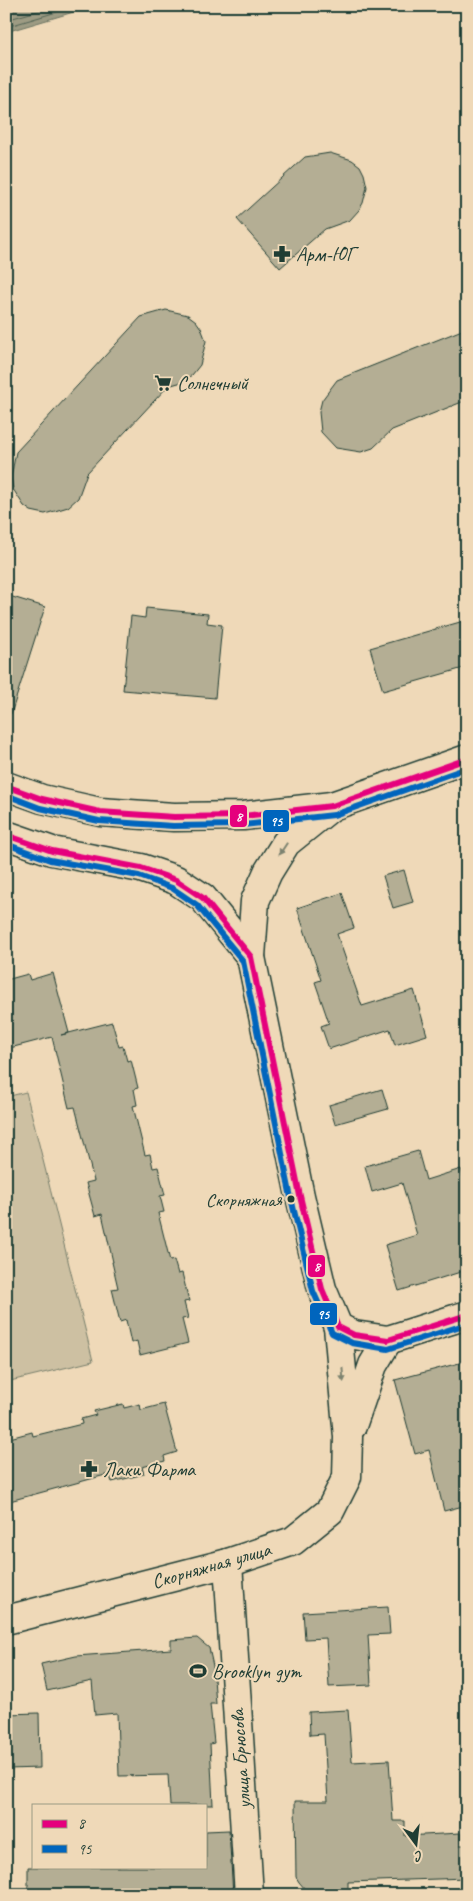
<svg xmlns="http://www.w3.org/2000/svg" width="473" height="1901" viewBox="0 0 473 1901" font-family="Caveat,sans-serif">
  <style>
    .green { fill: #cdc0a2; stroke: #767e6b }
    .water { fill: #9d9b83; stroke: #6b7563 }
    .lines { fill: none; stroke-linecap: round; stroke-linejoin: round }
    .shore { stroke: #516354; stroke-width: 1 }
    .building { fill: #b4ae94; stroke: #1f3d34 }
    .minor-casing { stroke: #1f3d34; stroke-width: 31 }
    .major-casing { stroke: #1f3d34; stroke-width: 31 }
    .minor { stroke: #efd9b8; stroke-width: 28 }
    .major { stroke: #efd9b8; stroke-width: 28 }
    .bus-1-casing { stroke: #efd9b8; stroke-width: 10 }
    .bus-2-casing { stroke: #efd9b8; stroke-width: 10 }
    .bus-1 { stroke: #e5007d; stroke-width: 6 }
    .bus-2 { stroke: #0065bd; stroke-width: 6 }
    .oneway { fill: #7d836f }
    .bus-dot { fill: #1f3d34; stroke: #efd9b8; stroke-width: 2 }
    .labels { text-anchor: middle; stroke-width: 4; stroke-linejoin: round; paint-order: stroke }
    .bus-label { font-size: 19px; fill: #1f3d34; stroke: #efd9b8; text-anchor: end }
    .poi-label { font-size: 20px; fill: #1f3d34; stroke: #efd9b8; text-anchor: start }
    .street-label { font-size: 20px; fill: #1f3d34; stroke: #efd9b8 }
    .line-badge { stroke: #efd9b8; stroke-width: 2 }
    .badge-label { font-size: 14px; text-anchor: middle; font-weight: bold; fill: #fff }
  </style>
  <rect width="100%" height="100%" fill="#efd9b8"/>
  <filter id="ink" filterUnits="userSpaceOnUse"><feTurbulence type="fractalNoise" baseFrequency=".02" numOctaves="2"/><feDisplacementMap in="SourceGraphic" scale="10" xChannelSelector="R" yChannelSelector="G"/><feConvolveMatrix kernelMatrix="1 2 1 2 8 2 1 2 1" color-interpolation-filters="sRGB"/></filter>
  <g filter="url(#ink)">
    <!-- green -->
    <path class="green" d="M26,1092l67,269 -87,21v-285z"/>
    <!-- water -->
    <path class="water" d="M6,6h88l-88,26z"/>
    <g class="lines">
      <!-- shore -->
      <g class="shore">
        <path d="M6,20l49,-14"/>
        <path d="M6,27l71,-21"/>
      </g>
    </g>
    <!-- building -->
    <g class="building">
      <path d="M330,153l22,7 8,6 4,8 3,13 -4,16 -4,7 -9,10 -25,9 -45,39 -43,-49 68,-62z"/>
      <path d="M166,310l22,5 8,6 5,7 5,13 -6,24 -8,10 -10,7 -14,4 -81,87 -9,25 -10,9 -23,7 -14,-3 -7,-5 -11,-17 -2,-12 5,-25 125,-135z"/>
      <path d="M467,328v72l-75,30 -19,18 -12,4 -25,-4 -15,-16 -2,-20 3,-12 15,-20z"/>
      <path d="M6,595l39,12 -34,107 -5,-1z"/>
      <path d="M146,608l62,6 -1,9 15,2 -7,73 -92,-8 8,-74 14,2z"/>
      <path d="M467,620v47l-84,24 -13,-43z"/>
      <path d="M404,870l9,32 -20,6 -10,-32z"/>
      <path d="M342,893l12,35 -17,6 25,72 52,-16 13,45 -32,10 -5,-16 -61,20 -8,-23 8,-3 -14,-41 6,-2 -24,-72z"/>
      <path d="M53,973l16,60 -8,2 51,-13 7,25 4,-1 4,15 4,-1 7,28 -4,1 3,16 -4,1 12,49 5,-1 3,14 5,-1 7,28 -5,1 4,16 -6,1 12,48 4,-1 4,14 4,-1 7,28 -5,1 4,16 -6,1 6,24 -48,12 -3,-14 -6,2 -5,-23 -6,2 -8,-33 6,-1 -6,-26h1l-11,-48 -7,2 -9,-33 8,-2 -19,-74 -6,1 -17,-71 -46,12v-69l22,-6 2,6z"/>
      <path d="M382,1089l6,20 -53,15 -6,-19z"/>
      <path d="M418,1151l8,29 35,-11 6,20v81l-68,21 -14,-46 32,-10 -15,-52 -30,9 -7,-26z"/>
      <path d="M467,1361v144l-23,6 -15,-61 -14,4 -20,-74z"/>
      <path d="M123,1404l1,4 16,-4 1,6 23,-6 13,48 -13,4 1,5 -23,6 2,7 -32,8 -3,-8 -103,28v-63l26,-7 1,4 49,-12 -1,-5 15,-4 -2,-4z"/>
      <path d="M388,1607l2,27 -22,1 3,50 -42,2 -3,-49 -21,1 -2,-27z"/>
      <path d="M197,1638l12,10 4,18 3,38h-6l4,39 -4,1 3,61h-43l-2,-30 -49,1 -2,-63 -22,2 -3,-34 -45,10 -6,-27 35,-8 95,-7v-9z"/>
      <path d="M348,1710l4,52 37,-2 4,61h12v15l55,-3v12h7v33l-119,4v7h-43l-6,-7 -3,-5 -1,-76h33l-4,-67 -14,1 -1,-23z"/>
      <path d="M39,1713l1,55 -32,1 -2,-55z"/>
      <path d="M229,1830l4,65h-80v-5l-82,5h-43v-28h178v-36z"/>
    </g>
    <g class="lines">
      <!-- minor casing -->
      <g class="minor-casing">
        <g id="minor">
          <path d="M352,1426l21,-61 15,-25"/>
          <path d="M228,1563l21,332"/>
          <path d="M6,1620l222,-57 65,-22 37,-30 17,-34 1,-40 -10,-110"/>
        </g>
      </g>
      <!-- major casing -->
      <g class="major-casing">
        <g id="major">
          <path d="M6,786l36,13 58,13 74,5 69,-1 89,-10 135,-47"/>
          <path d="M332,806l-46,37 -18,29 -13,29 -4,56 49,239 22,93 16,38 16,8 34,5 79,-25"/>
          <path d="M6,835l46,16 89,17 35,12 27,18 48,59"/>
        </g>
      </g>
      <!-- minor -->
      <use href="#minor" class="minor"/>
      <!-- major -->
      <use href="#major" class="major"/>
      <!-- bus-1 casing -->
      <g class="bus-1-casing">
        <g id="bus-1">
          <path d="M6,786l36,13 58,13 74,5 69,-1 89,-10 135,-47"/>
          <path d="M6,835l46,16 89,17 35,12 27,18 48,59 49,239 22,93 16,38 16,8 34,5 79,-25"/>
        </g>
      </g>
      <!-- bus-2 casing -->
      <g class="bus-2-casing">
        <g id="bus-2">
          <path d="M6,795l34,13 59,13 74,5 70,-1 91,-10 133,-47"/>
          <path d="M6,844l44,16 89,16 33,12 25,17 46,56 48,237 22,93 19,42 20,10 36,6 79,-25"/>
        </g>
      </g>
      <!-- bus-1 -->
      <use href="#bus-1" class="bus-1"/>
      <!-- bus-2 -->
      <use href="#bus-2" class="bus-2"/>
    </g>
    <!-- one-way arrows -->
    <defs><path id="oneway-solid" d="M-6-.8H1V-3.2L6.5 0L1 3.2V.8H-6Z" transform="scale(1.25)"/></defs>
    <g class="oneway">
      <use href="#oneway-solid" transform="translate(283 849) rotate(123)"/>
      <use href="#oneway-solid" transform="translate(343 1375) rotate(85)"/>
    </g>
  </g>
  <!-- icons -->
  <defs>
    <g id="pharmacy-bare" transform="scale(1.35)"><path d="M-2-6h4v4h4v4h-4v4h-4v-4h-4v-4h4Z" fill="#1f3d34" stroke="#efd9b8" stroke-width="2.5" paint-order="stroke"/></g>
    <g id="supermarket-bare" transform="scale(1.35)"><path d="M-6-5.5h2.5l.6 2H6L4.5 2H-2.5L-4.4-4H-6ZM-1.5 3.2a1.3 1.3 0 1 0 .1 0ZM3 3.2a1.3 1.3 0 1 0 .1 0Z" fill="#1f3d34" stroke="#efd9b8" stroke-width="2.5" paint-order="stroke"/></g>
    <g id="stadium-bare" transform="scale(1.35)"><path d="M0-5a6.5 5 0 1 0 0 10a6.5 5 0 1 0 0-10ZM-3.5-1.8h7v3.6h-7Z" fill="#1f3d34" stroke="#efd9b8" stroke-width="2.5" paint-order="stroke"/></g>
  </defs>
  <g fill-rule="evenodd">
    <use href="#pharmacy-bare" x="282" y="254"/>
    <use href="#supermarket-bare" x="163" y="383"/>
    <use href="#pharmacy-bare" x="89" y="1469"/>
    <use href="#stadium-bare" x="198" y="1671"/>
  </g>
  <!-- markers -->
  <circle class="bus-dot" cx="291" cy="1199" r="4.5"/>
  <g class="labels">
    <!-- bus labels -->
    <g class="bus-label">
      <text x="282" y="1206">Скорняжная</text>
    </g>
    <!-- poi labels -->
    <g class="poi-label">
      <text x="296" y="261">Арм-ЮГ</text>
      <text x="177" y="390">Солнечный</text>
      <text x="103" y="1476">Лаки Фарма</text>
      <text x="212" y="1678">Brooklyn gym</text>
    </g>
    <!-- street labels -->
    <g class="street-label">
      <text transform="translate(211 1565) rotate(-16)" y="7">Скорняжная улица</text>
      <text transform="translate(240 1759) rotate(-94)" y="7">улица Брюсова</text>
    </g>
  </g>
  <g class="line-badge">
    <rect x="229" y="804" width="19" height="24" rx="5" fill="#e5007d"/>
    <rect x="262" y="809" width="28" height="24" rx="5" fill="#0065bd"/>
    <rect x="307" y="1254" width="19" height="24" rx="5" fill="#e5007d"/>
    <rect x="309" y="1302" width="29" height="24" rx="5" fill="#0065bd"/>
  </g>
  <g class="badge-label">
    <text x="239" y="821">8</text>
    <text x="276" y="826">95</text>
    <text x="317" y="1271">8</text>
    <text x="323" y="1319">95</text>
  </g>
  <!-- margin -->
  <rect width="473" height="1901" fill="none" stroke="#efd9b8" stroke-width="25"/>
  <rect x="12" y="12" width="448" height="1876" fill="none" stroke="#1f3d34" stroke-width="2" filter="url(#ink)"/>
  <!-- legend -->
  <rect x="32" y="1804" width="175" height="65" fill="#efd9b8" stroke="#9c9b83"/>
  <rect x="42" y="1820" width="25" height="8" fill="#e5007d" stroke="#9c9b83"/>
  <text x="78" y="1828" font-size="15" fill="#1f3d34">8</text>
  <rect x="42" y="1845" width="25" height="8" fill="#0065bd" stroke="#9c9b83"/>
  <text x="78" y="1854" font-size="15" fill="#1f3d34">95</text>
  <!-- north arrow -->
  <g transform="translate(416 1844) rotate(165)" stroke="#efd9b8" stroke-width="4" paint-order="stroke">
  <path d="M0-4L9 19L0 12L-9 19Z" fill="#1f3d34"/>
  <text y="-8" font-size="14" font-weight="bold" text-anchor="middle" fill="#1f3d34">С</text>
  </g>
</svg>
